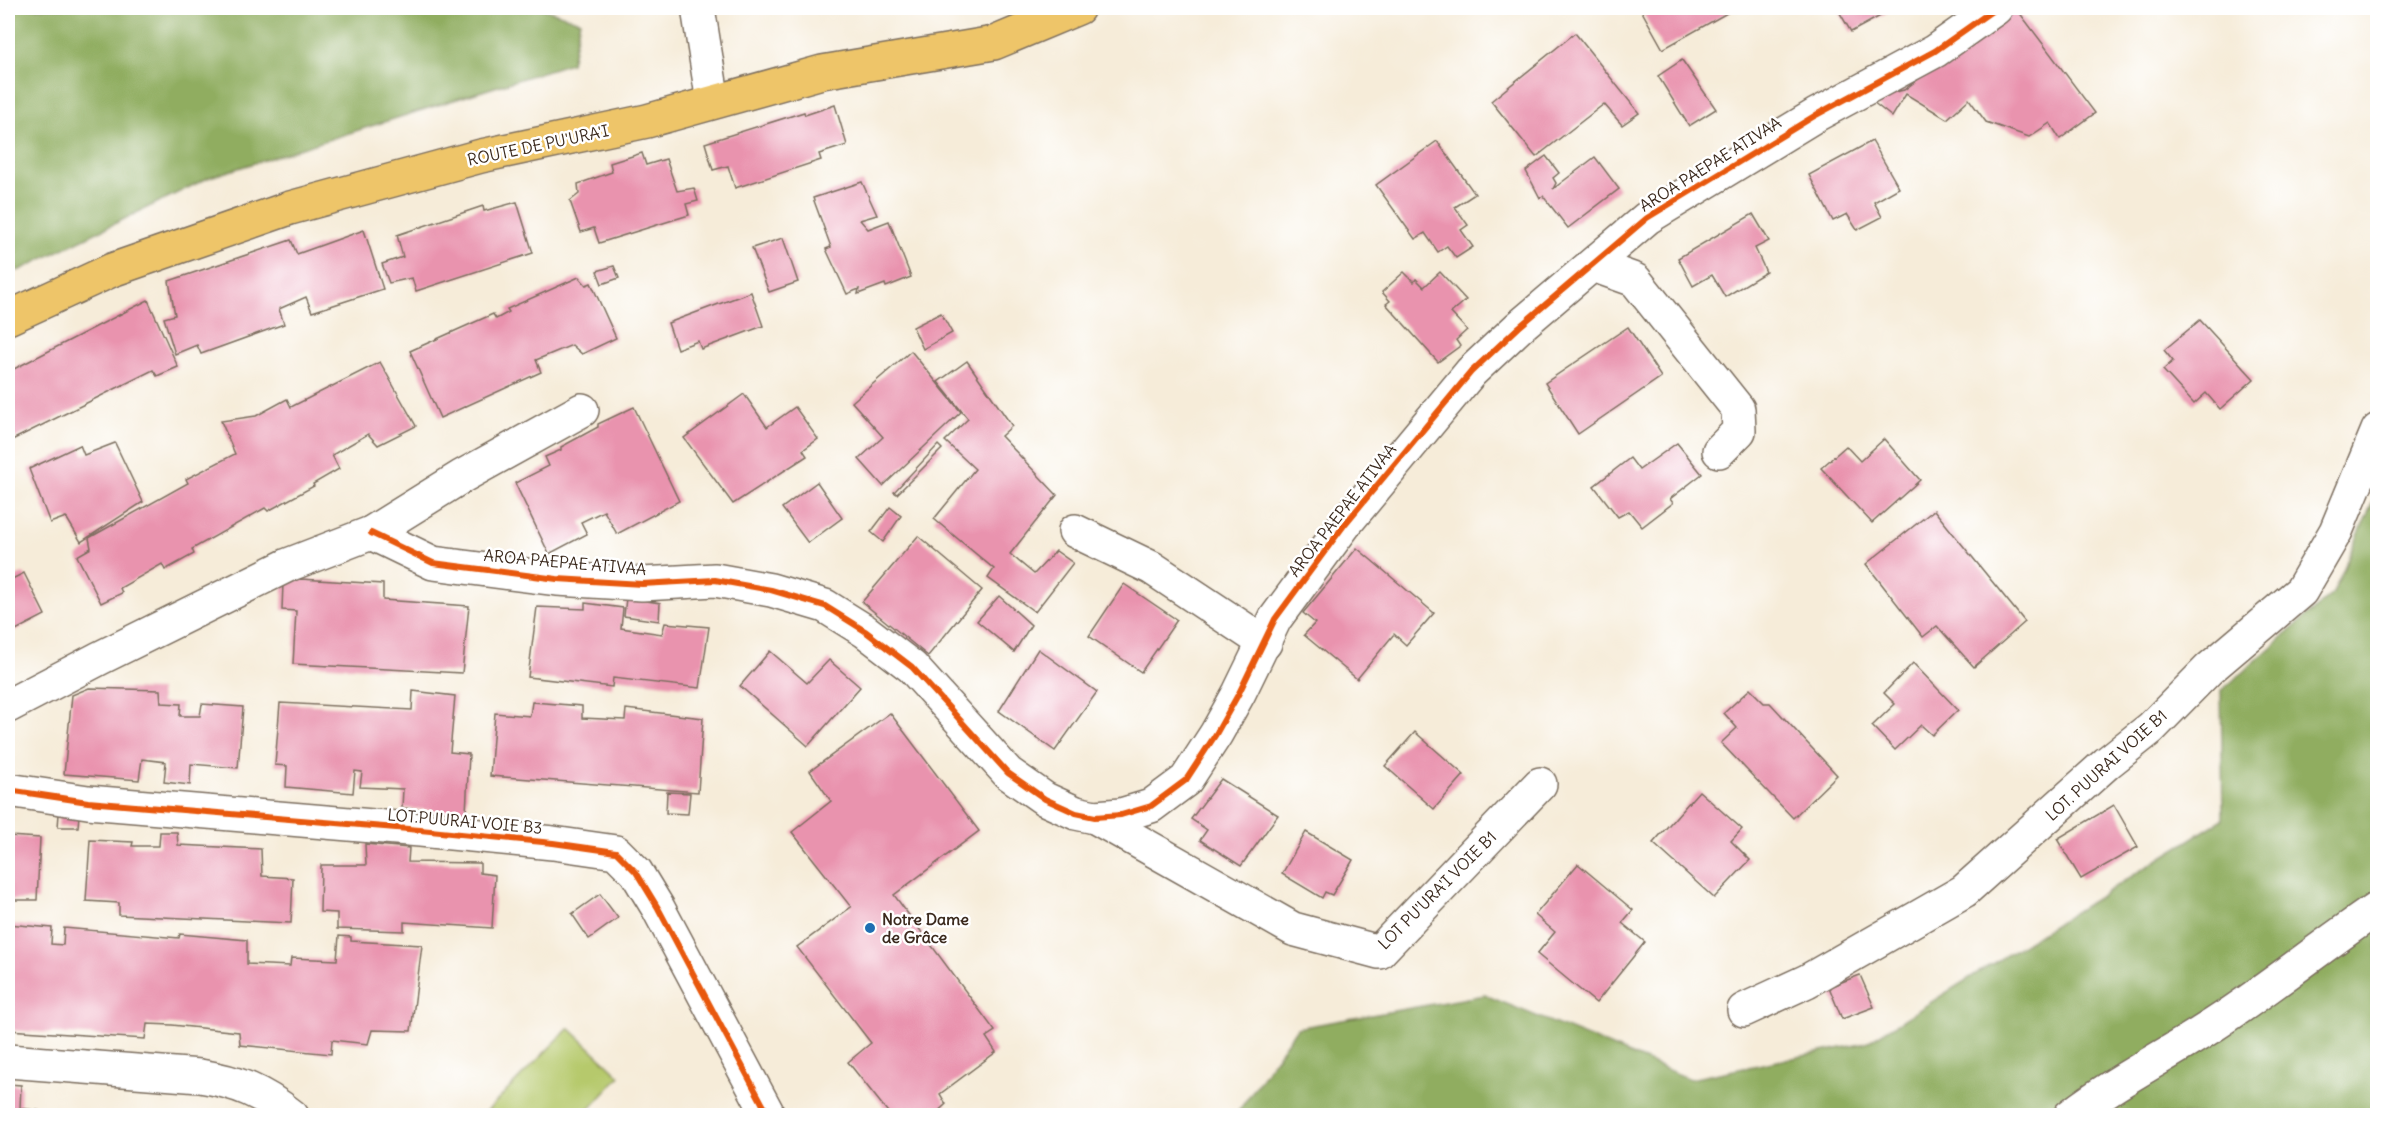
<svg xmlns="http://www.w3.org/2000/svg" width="2385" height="1123" viewBox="0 0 2385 1123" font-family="Delius,sans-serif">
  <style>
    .green { fill: #b6c96c; stroke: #787a45; stroke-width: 1.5 }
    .forest { fill: #90ad60; stroke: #666c3f; stroke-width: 1.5 }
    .building { fill: #e993ae }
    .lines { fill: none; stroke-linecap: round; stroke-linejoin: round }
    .minor-casing { stroke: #7c6e5f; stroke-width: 36 }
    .major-casing { stroke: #7c6e5f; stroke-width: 36 }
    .minor { stroke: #fff; stroke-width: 33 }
    .major { stroke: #eec569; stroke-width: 33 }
    .cycleway-casing { stroke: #fff; stroke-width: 10 }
    .cycleway { stroke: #e8590c; stroke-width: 6 }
    .poi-dot { fill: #1f6fb2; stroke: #fff; stroke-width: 2 }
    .labels { text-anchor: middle; stroke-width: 5; stroke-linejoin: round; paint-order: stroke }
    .street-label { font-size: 16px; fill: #3b2a1e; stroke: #fff }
    .poi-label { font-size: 16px; font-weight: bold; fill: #3b2a1e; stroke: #fff; text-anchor: start }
  </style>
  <rect width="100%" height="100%" fill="#fff"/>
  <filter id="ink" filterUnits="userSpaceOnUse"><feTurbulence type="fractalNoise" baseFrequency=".0167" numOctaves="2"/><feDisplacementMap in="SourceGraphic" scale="12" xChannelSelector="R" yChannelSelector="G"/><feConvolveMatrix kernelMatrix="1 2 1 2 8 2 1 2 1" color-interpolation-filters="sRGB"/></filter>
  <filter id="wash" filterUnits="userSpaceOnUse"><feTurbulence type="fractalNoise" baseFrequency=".008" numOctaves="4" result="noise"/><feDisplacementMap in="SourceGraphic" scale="24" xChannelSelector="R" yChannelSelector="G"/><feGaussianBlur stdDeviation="1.35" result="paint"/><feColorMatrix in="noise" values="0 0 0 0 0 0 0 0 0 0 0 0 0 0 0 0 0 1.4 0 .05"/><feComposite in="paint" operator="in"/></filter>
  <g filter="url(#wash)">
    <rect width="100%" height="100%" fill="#f6ecd9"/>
    <!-- green -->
    <path class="green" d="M569,1028l51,48 -36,39h-101z"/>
    <!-- forest -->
    <g class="forest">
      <path d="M8,8h533l39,13 -9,42 -361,114 -192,94 -10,-7z"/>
      <path d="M2377,492v623l-1142,1 62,-88 188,-33 205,84 176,-36 357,-224 -2,-128 112,-98z"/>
    </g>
    <g id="blocks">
      <!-- building -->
      <g class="building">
        <path d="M1640,8h96l-73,41z"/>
        <path d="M1837,8h58l-44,24z"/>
        <path d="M2012,8h4l79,105 -35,26 -10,-16 -21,14 -43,-15 -17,-23 -22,20 -41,-25 -14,23 -24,-19 36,-8z"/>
        <path d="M1575,33l64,80 -17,12 -18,-21 -68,53 -45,-56z"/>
        <path d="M1682,60l34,49 -27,17 -31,-50z"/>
        <path d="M835,105l12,40 -28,9 2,6 -86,28 -7,-22 -15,4 -8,-27 99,-31 1,3z"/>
        <path d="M1437,141l38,53 -20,13 13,18 -7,5 12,17 -17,11 -9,-12 -9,6 -13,-19 -10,6 -39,-54z"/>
        <path d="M1872,141l27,47 -25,14 8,15 -25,13 -10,-16 -14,7 -24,-46z"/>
        <path d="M642,153l4,12 20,-6 11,32 17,-3 4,13 -12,3 3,11 -90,28 -5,-15 -13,4 -11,-31 9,-7 -1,-10 34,-12 -2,-9z"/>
        <path d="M1546,156l13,17 -6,5 3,5 -3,6 42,-32 24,32 -51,39 -25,-32 -3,2 -14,-27z"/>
        <path d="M862,182l15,33 -17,5 8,9 21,-8 22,56 -25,10 -1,-3 -27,10 1,-5 -12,5 -21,-45 5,-2 -18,-49z"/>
        <path d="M517,202l16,51 -117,38 -4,-13 -23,5 -7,-19 21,-7 -6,-22 86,-29 1,5z"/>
        <path d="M1753,214l16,27 -14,7 11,24 -41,25 -13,-22 -19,11 -15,-28z"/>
        <path d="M364,230l19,59 -71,23 -6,-15 -27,12 5,15 -83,30 -4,-9 -22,9 -11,-36 11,-3 -6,-34 122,-41 6,14z"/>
        <path d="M783,238l15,44 -29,10 -17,-44z"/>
        <path d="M614,266l5,12 -17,6 -5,-13z"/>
        <path d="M1404,272l10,10 2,-3 8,8 16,-15 26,28 -15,13 16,17 -11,10 4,6 -22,16 -52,-58 4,-3 -8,-9z"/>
        <path d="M579,277l7,8 5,-2 25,55 -34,16 -10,-9 -36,15 5,12 -101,46 -30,-67 83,-37 3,5 13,-7 -2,-3z"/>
        <path d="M751,292l12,34 -62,23 -3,-8 -21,8 -9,-26z"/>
        <path d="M148,300l30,67 -21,9 -4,-6 -145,72v-70z"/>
        <path d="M941,313l11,20 -29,16 -10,-22z"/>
        <path d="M2200,320l54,59 -34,30 -14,-16 -12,11 -31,-34 10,-9 -9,-11z"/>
        <path d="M1628,327l33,50 -83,57 -33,-51z"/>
        <path d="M911,351l50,61 -78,74 -24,-27 24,-22 -31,-35z"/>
        <path d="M967,361l45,65 -11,10 56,59 -47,59 24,20 22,-23 17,12 -38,49 -47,-34 6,-9 -60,-50 41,-50 -30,-28 23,-22 -30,-37z"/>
        <path d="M380,362l36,64 -38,19 -10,-11 -36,21 7,14 -26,15 1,2 -46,25 -3,-3 -73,41 2,5 -29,16 -3,-6 -42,24 2,5 -21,10 -24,-47 14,-8 -2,-10 99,-55 -2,-4 49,-25 -14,-33 35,-5 31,-17 4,8z"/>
        <path d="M744,394l23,33 28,-20 23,32 -15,11 4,6 -74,48 -49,-66z"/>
        <path d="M634,407l45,94 -62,33 -13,-23 -23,11 6,12 -38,20 -34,-71 34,-17 -4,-9 16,-7v-3l37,-20v-3z"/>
        <path d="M1884,439l36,41 -48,43 -51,-55 25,-22 14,15z"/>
        <path d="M115,443l28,59 -62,40 -15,-25 -16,6 -21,-54 51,-24 4,10z"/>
        <path d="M1677,443l25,31 -32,25 3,4 -31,24 -13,-16 -11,6 -24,-31 36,-28 9,12z"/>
        <path d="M938,445l4,4 -45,45 -3,-2z"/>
        <path d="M817,482l25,36 -34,25 -26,-35z"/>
        <path d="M890,507l11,9 -18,26 -12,-10z"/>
        <path d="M1934,510l91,112 -51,45 -37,-41 -14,11 -57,-73z"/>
        <path d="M918,536l64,54 -54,66 -66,-54z"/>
        <path d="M1357,548l77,65 -28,32 -12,-11 -37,45 -53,-44 11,-12 -12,-10z"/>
        <path d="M24,573l21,42 -37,19v-53z"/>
        <path d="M300,579l83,5v16l86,6 -7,67 -169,-9 3,-53 -14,-1 1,-27z"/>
        <path d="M1124,584l53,36 -36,52 -52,-36z"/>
        <path d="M999,596l32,29 -17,27 -37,-31z"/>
        <path d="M626,598l34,5 -1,18 -35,-5z"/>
        <path d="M585,603l38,5 -2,20 41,6 3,-11 44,4 -9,61 -87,-10 -1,9 -84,-10 9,-70 48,2z"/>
        <path d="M1038,649l59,43 -42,59 -56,-40z"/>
        <path d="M770,651l37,32 22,-23 31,27 -52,59 -68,-60z"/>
        <path d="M1913,663l45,47 -26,25 -11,-10 -26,25 -23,-24 23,-22 -11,-11z"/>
        <path d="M89,688l71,2 1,13 20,1 -1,12h20l2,-12 41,3 -5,61 -47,-4 -1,21 -26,-3 2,-20 -24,-3 -3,21 -75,-6 8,-79z"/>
        <path d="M1750,689l14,14h6l67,72 -44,43 -72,-75 16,-15 -13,-15z"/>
        <path d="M413,691l42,5 -5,56 19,2 -3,59 -64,-5 1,-19 -43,-2 2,-15 -7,-1 -2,22 -67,-6 1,-21 -12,-1 5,-62 132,7z"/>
        <path d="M532,702l50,4v12l43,2 1,-11 77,9 -5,74 -208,-16 5,-63 35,3z"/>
        <path d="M890,713l89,118 -85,64 101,136 -9,6 10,15 -56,42 6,10 -13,12h-42l-43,-54 23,-19 -74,-96 54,-40 -59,-75 39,-31 -21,-30z"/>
        <path d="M1415,732l49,43 -30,34 -49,-43z"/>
        <path d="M1221,779l57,36 -37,51 -41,-26 7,-10 -16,-11z"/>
        <path d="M1699,791l43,38 -11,12 19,19 -36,38 -61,-55z"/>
        <path d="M667,792l23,1 -2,21 -22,-1z"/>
        <path d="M2114,805l24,42 -57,32 -24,-40z"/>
        <path d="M59,814l20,1 -1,12h-20z"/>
        <path d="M160,832h17l1,13 83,4 1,27 31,2 -2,45 -172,-8v-12l-33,-2 4,-61 43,2 -1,4h27z"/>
        <path d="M1306,832l47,28 -21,35 -7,-3 -3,6 -40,-24z"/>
        <path d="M8,836l32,2 -3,62h-29z"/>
        <path d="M365,844l44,4 -1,14 72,1v10l15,2 -3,53 -88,-6v9l-67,-2v-16l-17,-1 1,-47h45z"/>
        <path d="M1578,864l55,46 -11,13 23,19 -49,61 -59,-49 18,-22 -20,-17z"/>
        <path d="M600,894l18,24 -29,21 -17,-25z"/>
        <path d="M8,924l44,4 -1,16 12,1 1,-17 115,10 1,-4 67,6v24l43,2 1,-8 46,2 2,-24 12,1v4l71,4 -11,86 -39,-1 -4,14 -36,-4 -1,14 -91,-9 -1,-13 -67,-7 -25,-1 -2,15 -137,-9z"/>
        <path d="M1860,975l14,32 -32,12 -13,-32z"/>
        <path d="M8,1084l13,1 -1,23 29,4 -1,4h-40z"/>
      </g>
    </g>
  </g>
  <g filter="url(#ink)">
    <use href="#blocks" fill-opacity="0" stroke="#7c6e5f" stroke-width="1.5"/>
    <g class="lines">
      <!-- minor casing -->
      <g class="minor-casing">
        <g id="minor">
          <path d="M698,8l15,94"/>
          <path d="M1593,265l42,15 103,129 1,22 -20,20"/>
          <path d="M1075,531l77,37 113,75"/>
          <path d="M371,533l62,30 124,16 85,5 73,-4 56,10 54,16 40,25 47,36 96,106 37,26 31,14 19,4 26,-2 30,-9 35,-26 30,-46 23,-41 36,-74 70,-95 126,-152 48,-45 128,-109 169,-103 119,-64 61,-43"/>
          <path d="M8,706l92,-48 188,-93 83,-32 90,-56 121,-67"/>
          <path d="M8,790l80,12 332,28 133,13 63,9 20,20 22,36 111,208"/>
          <path d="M1095,817l198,112 86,23 161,-168"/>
          <path d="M1744,1010l63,-29 157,-90 143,-128 44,-35 58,-59 92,-78 35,-60 42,-101"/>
          <path d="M8,1061l192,15c38,6 62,16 92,40"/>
          <path d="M2070,1116c48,-37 102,-63 151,-96 53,-35 103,-76 157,-112"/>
        </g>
      </g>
      <!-- major casing -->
      <g class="major-casing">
        <path id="major" d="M8,318l104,-48 178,-62 191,-52 166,-35 175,-49 172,-29 84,-35"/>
      </g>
      <!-- minor -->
      <use href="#minor" class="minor"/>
      <!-- major -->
      <use href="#major" class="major"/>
      <!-- cycleway casing -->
      <g class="cycleway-casing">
        <g id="cycleway">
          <path d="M371,533l62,30 124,16 85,5 73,-4 56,10 54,16 40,25 47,36 96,106 37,26 31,14 19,4 26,-2 30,-9 35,-26 30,-46 23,-41 36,-74 70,-95 126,-152 48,-45 128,-109 169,-103 119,-64 61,-43"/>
          <path d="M8,790l80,12 332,28 133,13 63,9 20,20 22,36 111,208"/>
        </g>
      </g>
      <!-- cycleway -->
      <use href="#cycleway" class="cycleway"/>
    </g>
  </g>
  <!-- markers -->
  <circle class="poi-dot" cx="870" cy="928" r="6"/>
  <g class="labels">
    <!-- street labels -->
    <g class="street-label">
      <text transform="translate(538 145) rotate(-12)" y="6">ROUTE DE PU'URA'I</text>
      <text transform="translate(1710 164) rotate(-32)" y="6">AROA PAEPAE ATIVAA</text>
      <text transform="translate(1342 510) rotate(-52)" y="6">AROA PAEPAE ATIVAA</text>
      <text transform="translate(565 562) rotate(5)" y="6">AROA PAEPAE ATIVAA</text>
      <text transform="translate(2106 765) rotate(-42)" y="6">LOT. PUURAI VOIE B1</text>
      <text transform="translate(465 821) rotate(5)" y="6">LOT.PUURAI VOIE B3</text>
      <text transform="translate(1437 890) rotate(-45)" y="6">LOT PU'URA'I VOIE B1</text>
    </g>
    <!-- poi labels -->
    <g class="poi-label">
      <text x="882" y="925">Notre Dame<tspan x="882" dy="18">de Grâce</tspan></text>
    </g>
  </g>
  <!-- margin -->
  <rect width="2385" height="1123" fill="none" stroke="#fff" stroke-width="30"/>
</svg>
